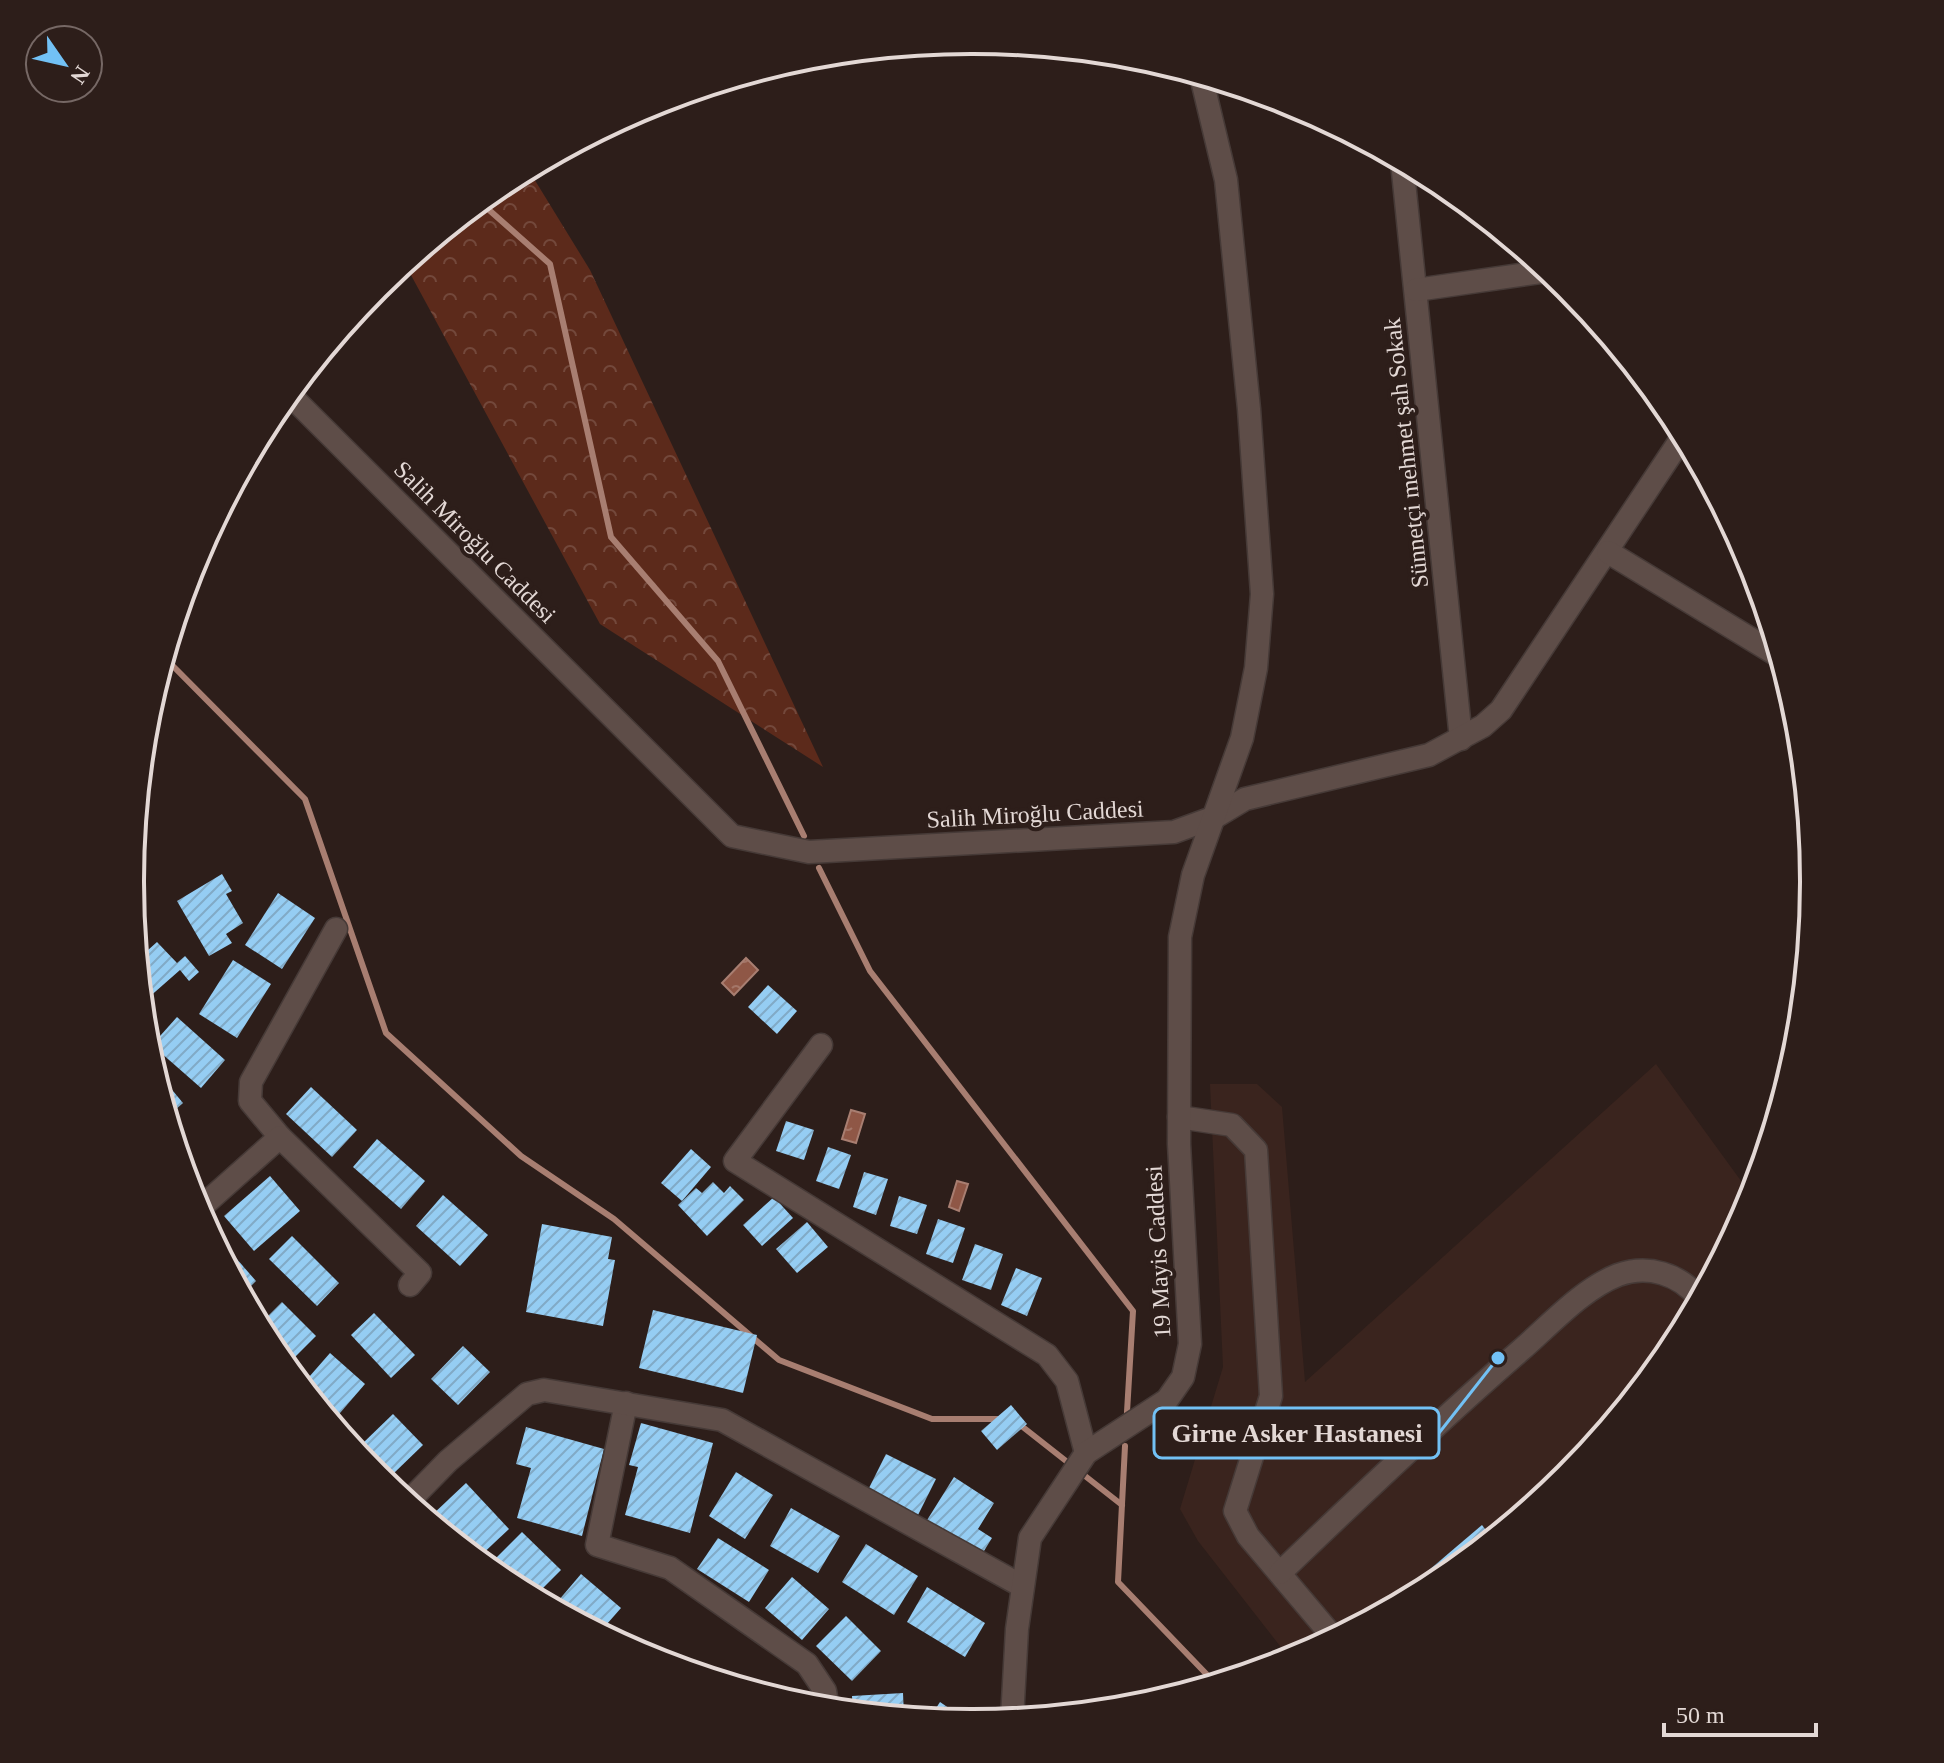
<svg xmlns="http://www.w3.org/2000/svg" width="1944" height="1763" viewBox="0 0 1944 1763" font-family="'Times New Roman',serif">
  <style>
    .built { fill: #3a241e }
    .forest { fill: url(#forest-crowns) }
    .water { fill: url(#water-ripples); stroke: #a87e71; stroke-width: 2 }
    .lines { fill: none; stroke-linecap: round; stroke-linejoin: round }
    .stream { stroke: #a87e71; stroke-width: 6 }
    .building { fill: url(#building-hatch) }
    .minor-casing { stroke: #463a37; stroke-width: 25 }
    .minor { stroke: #5e4d48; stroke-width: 22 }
    .labels { text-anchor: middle; stroke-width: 8; stroke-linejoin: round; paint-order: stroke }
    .street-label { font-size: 24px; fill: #e3d8d5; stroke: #2d1e1a }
    .rim { fill: none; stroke: #e3d8d5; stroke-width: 4 }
    .leader { fill: none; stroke: #72c1f5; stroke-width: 3 }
    .callout-dot { fill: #72c1f5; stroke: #2d1e1a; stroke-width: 3 }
    .callout { fill: #2d1e1a; stroke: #72c1f5; stroke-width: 3 }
    .callout-label { font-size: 26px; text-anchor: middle; font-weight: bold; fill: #e3d8d5 }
  </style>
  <defs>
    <pattern id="forest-crowns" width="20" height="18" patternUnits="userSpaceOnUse" patternTransform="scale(2)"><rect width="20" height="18" fill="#5c2a1b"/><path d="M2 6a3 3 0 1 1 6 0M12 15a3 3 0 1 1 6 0" fill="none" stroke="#73483b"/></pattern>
    <pattern id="water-ripples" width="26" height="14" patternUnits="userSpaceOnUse" patternTransform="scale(2)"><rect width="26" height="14" fill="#8f5746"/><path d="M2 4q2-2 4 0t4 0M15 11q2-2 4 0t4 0" fill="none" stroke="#a47668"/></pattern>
    <pattern id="building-hatch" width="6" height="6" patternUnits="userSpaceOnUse" patternTransform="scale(2)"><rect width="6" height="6" fill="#95cdf3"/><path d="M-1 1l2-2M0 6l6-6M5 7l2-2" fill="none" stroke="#81aac6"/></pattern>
  </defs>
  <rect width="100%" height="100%" fill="#2d1e1a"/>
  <!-- built -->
  <path class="built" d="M1656,1064l96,132 -81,153 -104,128 -128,104 -148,79 -93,-119 -18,-32 43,-142 -13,-283h47l25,23 23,275z"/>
  <!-- forest -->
  <path class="forest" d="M528,169l62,101 233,497 -223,-143 -195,-360 100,-82z"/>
  <!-- water -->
  <g class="water">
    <path d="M746,958l12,12 -24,25 -12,-12z"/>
    <path d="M851,1110l14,4 -9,29 -14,-4z"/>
    <path d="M957,1181l11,3 -9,27 -10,-4z"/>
  </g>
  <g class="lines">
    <!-- stream -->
    <g class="stream">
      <path d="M480,202l70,62 61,273 107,124 86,175"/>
      <path d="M165,658l140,141 81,234 135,123 93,63 165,141 153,59h70"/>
      <path d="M819,868l51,103 263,340 -6,101"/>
      <path d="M1019,1424l103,81"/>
      <path d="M1125,1446l-7,136 97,101"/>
    </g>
  </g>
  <!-- building -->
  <g class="building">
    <path d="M222,874l10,17 -6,3 17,29 -17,11 6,9 -23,13 -32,-55z"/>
    <path d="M278,893l37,25 -33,51 -37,-24z"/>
    <path d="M157,942l20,21 8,-7 14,16 -10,9 -9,-11 -33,29 -6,-6 -3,-34z"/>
    <path d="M233,960l38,24 -34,54 -38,-24z"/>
    <path d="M768,985l29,26 -20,23 -29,-27z"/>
    <path d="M177,1017l48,43 -24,28 -49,-43z"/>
    <path d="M153,1067l30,36 -15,13z"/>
    <path d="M311,1087l46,43 -25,27 -46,-43z"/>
    <path d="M786,1121l28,9 -10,30 -28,-9z"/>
    <path d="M377,1139l48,42 -24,28 -48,-42z"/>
    <path d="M828,1147l23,8 -12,34 -23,-8z"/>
    <path d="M691,1149l20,18 -29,34 -21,-18z"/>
    <path d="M864,1172l24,7 -12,36 -23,-8z"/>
    <path d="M185,1173l11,10 -6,7 -1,-4z"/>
    <path d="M270,1176l30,35 -46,40 -30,-35z"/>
    <path d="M713,1182l11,11 6,-7 14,14 -37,36 -29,-31 18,-17 6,5z"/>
    <path d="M443,1195l45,40 -28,31 -44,-40z"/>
    <path d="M899,1196l28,9 -10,29 -27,-8z"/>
    <path d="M774,1197l19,21 -31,28 -19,-21z"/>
    <path d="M938,1219l27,9 -12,35 -27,-9z"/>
    <path d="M807,1222l21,25 -31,26 -21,-24z"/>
    <path d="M542,1224l70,13 -4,22 7,1 -12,66 -77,-14z"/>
    <path d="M215,1234l41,47 -13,13 -31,-58z"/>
    <path d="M292,1236l47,47 -22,23 -48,-47z"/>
    <path d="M975,1244l28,10 -12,36 -29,-10z"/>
    <path d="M1016,1268l26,10 -15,38 -26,-11z"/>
    <path d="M282,1302l34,34 -30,30 -27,-41z"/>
    <path d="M653,1310l104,25 -14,58 -104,-25z"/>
    <path d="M374,1313l41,42 -24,23 -40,-43z"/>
    <path d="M463,1346l27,26 -32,33 -27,-26z"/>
    <path d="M330,1353l35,31 -31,36 -32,-35z"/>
    <path d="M1011,1405l16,19 -30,26 -16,-19z"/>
    <path d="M393,1414l30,31 -30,29 -30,-31z"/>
    <path d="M641,1423l72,20 -23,90 -65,-18 13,-48 -9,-2z"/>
    <path d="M526,1427l78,22 -22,87 -65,-18 14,-50 -15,-4z"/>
    <path d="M886,1454l50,25 -18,36 -50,-25z"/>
    <path d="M736,1472l37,23 -28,44 -36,-23z"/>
    <path d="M954,1477l40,26 -16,26 14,9 -13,21 -55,-34z"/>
    <path d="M466,1483l43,46 -32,30 -46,-43z"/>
    <path d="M791,1508l49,28 -22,37 -48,-27z"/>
    <path d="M1482,1525l10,13 -53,43 -39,21 -4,-4z"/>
    <path d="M522,1532l39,38 -27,27 -47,-30z"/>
    <path d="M718,1538l51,32 -20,32 -52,-33z"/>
    <path d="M866,1544l52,32 -24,39 -52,-33z"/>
    <path d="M581,1574l40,34 -21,24 -47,-25z"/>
    <path d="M792,1577l37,32 -27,31 -37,-32z"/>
    <path d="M927,1587l58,36 -20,34 -58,-35z"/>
    <path d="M846,1616l35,35 -29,30 -36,-35z"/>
    <path d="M903,1693l1,23 -51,-5 -1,-15z"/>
    <path d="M940,1702l31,21 -42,-4z"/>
  </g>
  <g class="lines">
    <!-- minor casing -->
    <g class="minor-casing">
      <g id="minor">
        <path d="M1402,162l59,577"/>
        <path d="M1416,290l132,-19"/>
        <path d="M289,394l443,442 77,16 365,-20 41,-15 30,-18 184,-44 54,-29 18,-16 182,-274"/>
        <path d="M1608,552l171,104"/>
        <path d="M821,1045l-86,116 312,194 20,26 19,72"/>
        <path d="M1179,1117l53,8 24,25 15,246 -36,115 13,25 86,102"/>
        <path d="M280,1137l-30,-36 1,-19 85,-153"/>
        <path d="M198,1210l82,-73 140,136 -10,12"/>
        <path d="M626,1403l-29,142 73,23 137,96 18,27 3,18"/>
        <path d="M408,1502l40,-41 79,-67 17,-4 178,30 300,166"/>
        <path d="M1280,1573c79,-76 158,-151 241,-223 29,-25 61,-61 97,-75 30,-11 61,-1 81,23"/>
        <path d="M1012,1719l5,-90 13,-91 56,-85 81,-53 16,-23 7,-33 -11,-200 1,-207 13,-62 49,-137 14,-70 6,-74 -13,-185 -23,-229 -25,-104"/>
      </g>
    </g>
    <!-- minor -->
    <use href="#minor" class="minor"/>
  </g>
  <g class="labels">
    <!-- street labels -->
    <g class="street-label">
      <text transform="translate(1406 453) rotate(-96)" y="8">Sünnetçi mehmet şah Sokak</text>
      <text transform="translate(475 542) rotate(45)" y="8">Salih Miroğlu Caddesi</text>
      <text transform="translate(1035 814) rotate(-3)" y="8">Salih Miroğlu Caddesi</text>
      <text transform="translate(1158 1252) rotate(-93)" y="8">19 Mayis Caddesi</text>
    </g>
  </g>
  <!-- crop -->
  <path d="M0 0H1944V1763H0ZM971 54H973A827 827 0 0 1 1800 881V882A827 827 0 0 1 973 1709H971A827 827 0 0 1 144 882V881A827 827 0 0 1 971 54Z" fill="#2d1e1a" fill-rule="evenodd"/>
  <path class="rim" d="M971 54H973A827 827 0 0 1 1800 881V882A827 827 0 0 1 973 1709H971A827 827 0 0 1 144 882V881A827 827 0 0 1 971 54Z"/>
  <!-- callouts -->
  <path class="leader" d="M1498 1358L1439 1433"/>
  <circle class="callout-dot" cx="1498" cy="1358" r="8"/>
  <rect class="callout" x="1154" y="1408" width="285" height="50" rx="8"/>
  <g class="callout-label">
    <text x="1297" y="1442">Girne Asker Hastanesi</text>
  </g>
  <!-- north arrow -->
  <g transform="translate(64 64) rotate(124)"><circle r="38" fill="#2d1e1a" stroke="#766865" stroke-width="2"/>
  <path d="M0-6L14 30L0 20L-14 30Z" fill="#72c1f5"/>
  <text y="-12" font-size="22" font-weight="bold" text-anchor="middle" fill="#e3d8d5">N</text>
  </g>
  <!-- scale -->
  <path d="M1664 1723v12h152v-12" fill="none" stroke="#e3d8d5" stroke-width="4"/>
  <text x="1676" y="1723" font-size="24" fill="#e3d8d5" stroke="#2d1e1a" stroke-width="6" paint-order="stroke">50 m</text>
</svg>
